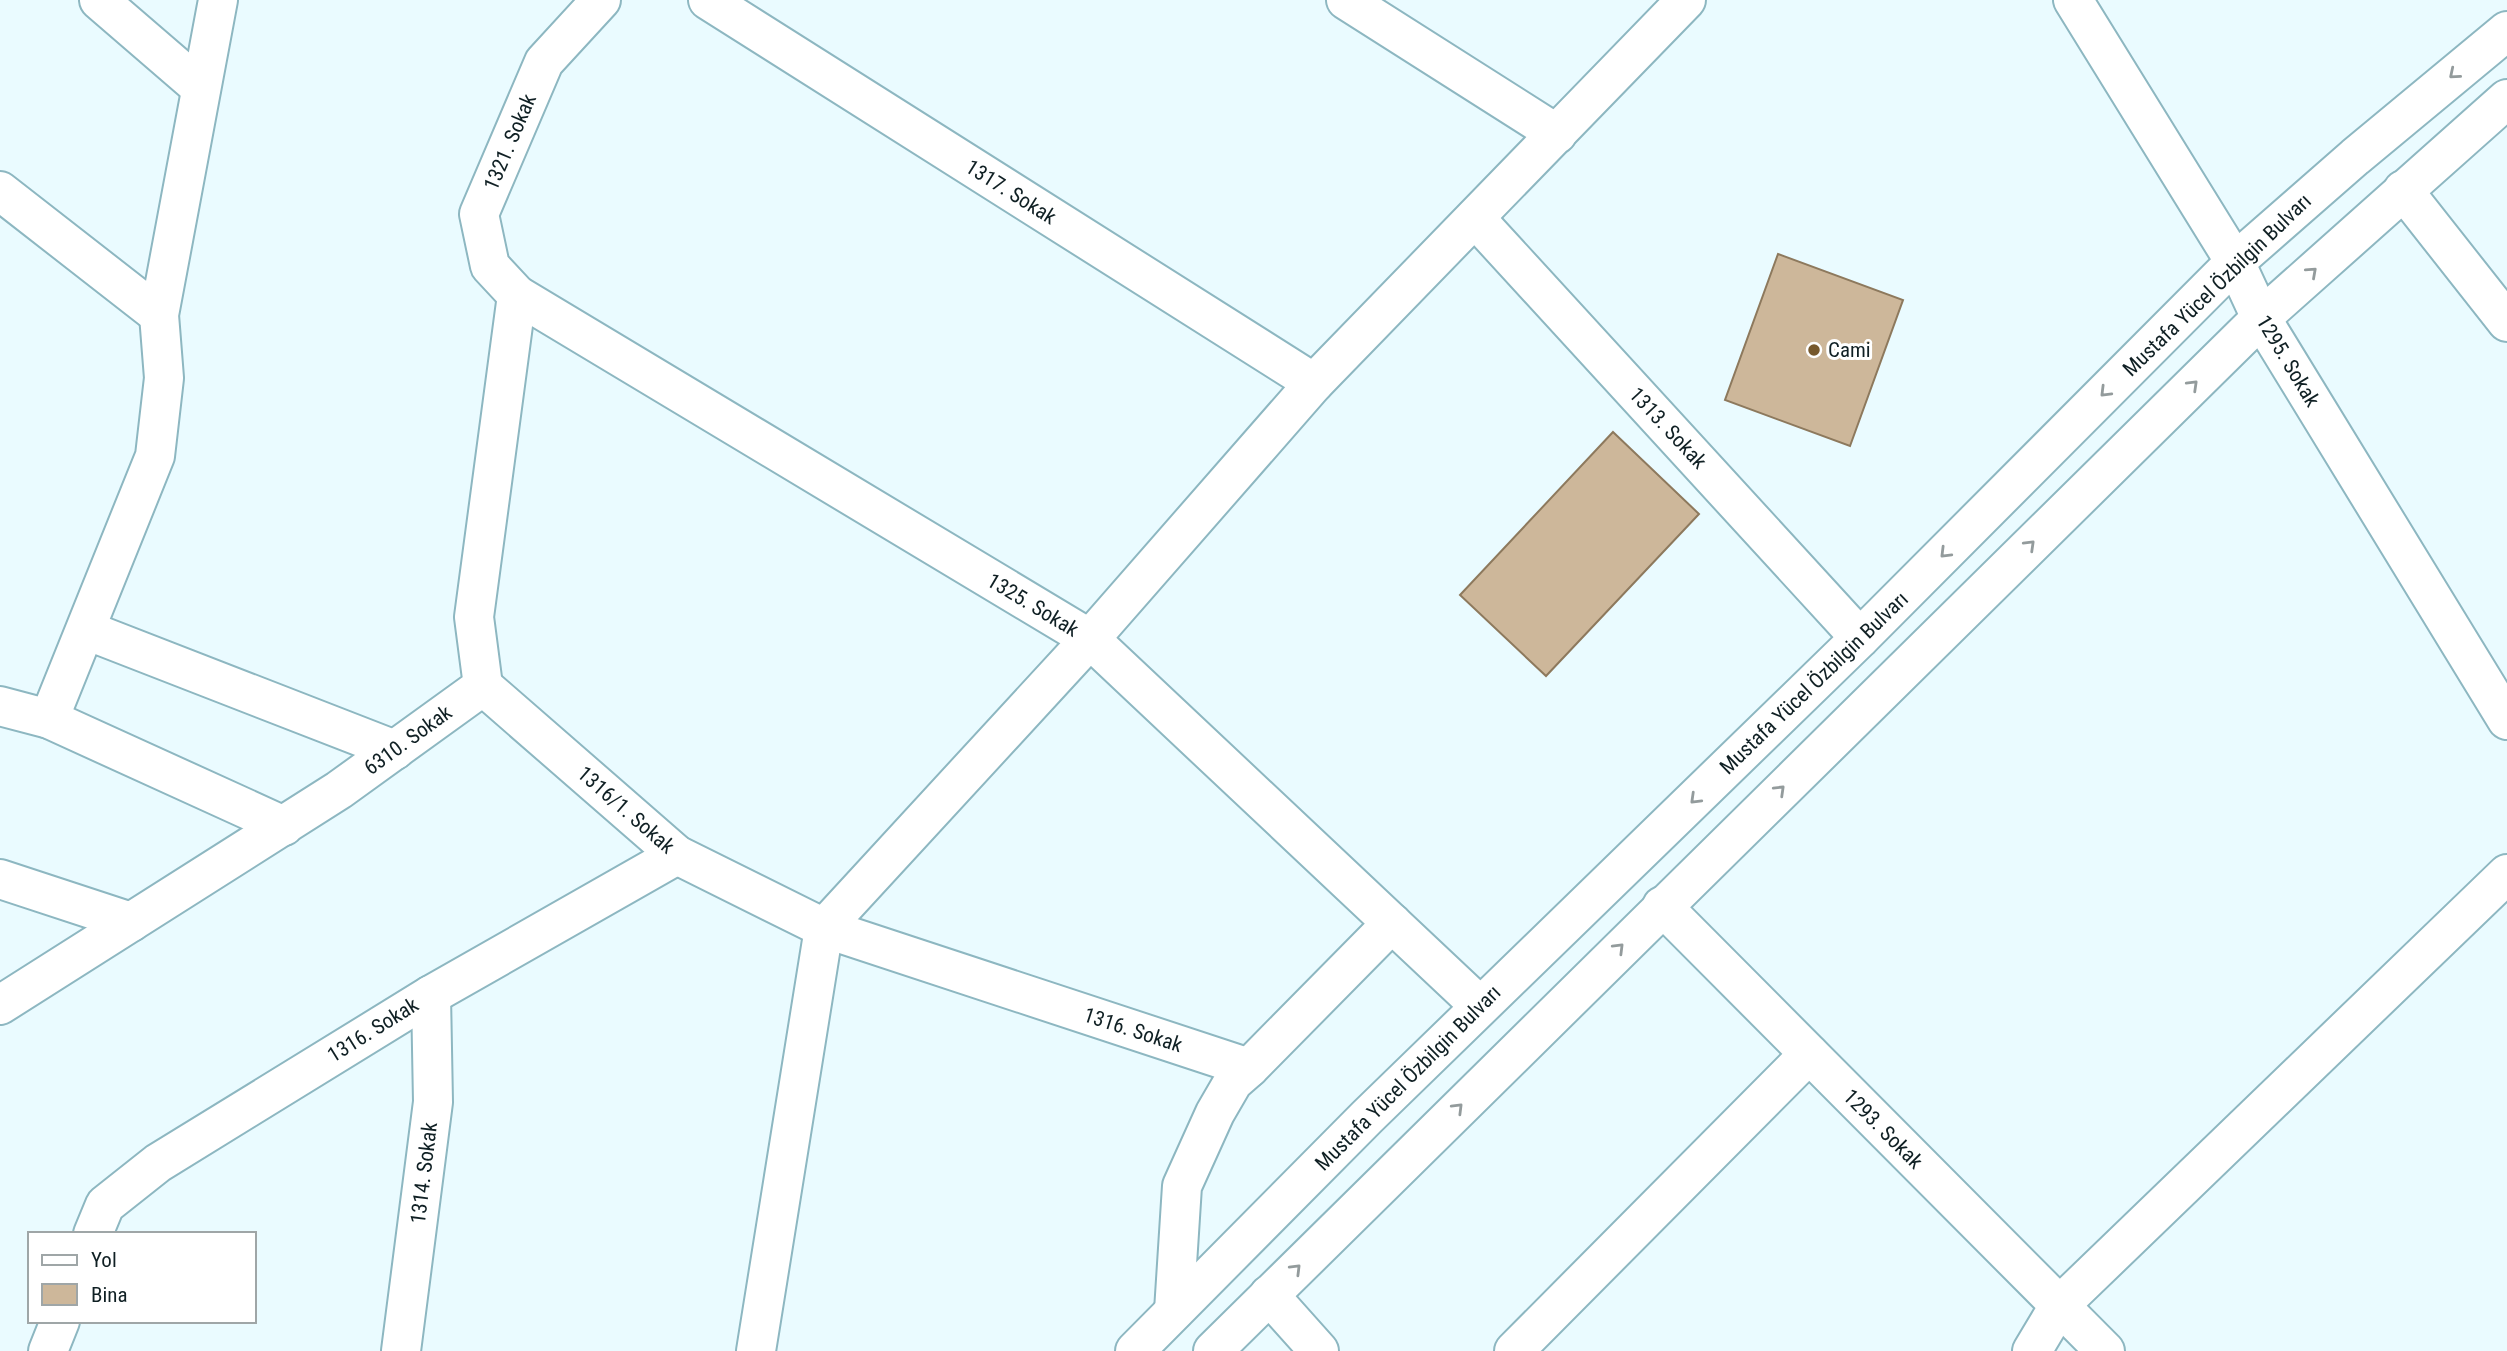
<svg xmlns="http://www.w3.org/2000/svg" width="2507" height="1351" viewBox="0 0 2507 1351" font-family="'Roboto Condensed',sans-serif">
  <style>
    .building { fill: #cdb79a; stroke: #8d795d; stroke-width: 2 }
    .lines { fill: none; stroke-linecap: round; stroke-linejoin: round }
    .minor-casing { stroke: #8db7c1; stroke-width: 42 }
    .minor { stroke: #fff; stroke-width: 38 }
    .oneway { stroke: #939b9c }
    .poi-dot { fill: #76582c; stroke: #fff; stroke-width: 2.5 }
    .labels { text-anchor: middle; stroke-width: 6; stroke-linejoin: round; paint-order: stroke }
    .street-label { font-size: 21px; fill: #102024; stroke: #fff }
    .poi-label { font-size: 21px; fill: #102024; stroke: #fff; text-anchor: start }
  </style>
  <rect width="100%" height="100%" fill="#eafbff"/>
  <!-- building -->
  <g class="building">
    <path d="M1778,254l125,46 -53,146 -125,-46z"/>
    <path d="M1613,432l86,82 -153,162 -86,-81z"/>
  </g>
  <g class="lines">
    <!-- minor casing -->
    <g class="minor-casing">
      <g id="minor">
        <path d="M99,0l102,88"/>
        <path d="M601,0l-57,62 -65,152 11,52 27,29 573,344 390,367"/>
        <path d="M708,0l606,383"/>
        <path d="M1346,0l211,134"/>
        <path d="M2073,0l162,262 26,56 246,402"/>
        <path d="M2403,190l104,132"/>
        <path d="M0,191l159,124"/>
        <path d="M1475,218l385,420"/>
        <path d="M86,630l309,120"/>
        <path d="M483,686l194,169 147,73 425,140 143,-145"/>
        <path d="M0,706l49,13 235,107"/>
        <path d="M49,719l106,-263 9,-78 -5,-63 59,-315"/>
        <path d="M0,879l131,43"/>
        <path d="M1662,906l443,445"/>
        <path d="M0,1005l339,-215 144,-104 -9,-69 43,-322"/>
        <path d="M93,1234l12,-29 53,-42 273,-168 246,-140"/>
        <path d="M1269,1295l50,56"/>
        <path d="M1174,1311l8,-125 33,-73 18,-31 16,-14"/>
        <path d="M48,1351l12,-30"/>
        <path d="M401,1351l32,-249 -2,-107"/>
        <path d="M756,1351l68,-423 266,-289 224,-256 372,-383"/>
        <path d="M1135,1351l232,-234 493,-479 375,-376 120,-105 152,-126"/>
        <path d="M1213,1351l1048,-1033 246,-219"/>
        <path d="M1514,1351l295,-297"/>
        <path d="M2032,1351l27,-45 448,-432"/>
      </g>
    </g>
    <!-- minor -->
    <use href="#minor" class="minor"/>
  </g>
  <!-- one-way arrows -->
  <defs><path id="oneway-chevron" d="M-2-3.5L2.5 0L-2 3.5" fill="none" stroke-width="1.6" stroke-linecap="round" stroke-linejoin="round" transform="scale(1.75)"/></defs>
  <g class="oneway">
    <use href="#oneway-chevron" transform="translate(2454 74) rotate(140)"/>
    <use href="#oneway-chevron" transform="translate(2312 272) rotate(-42)"/>
    <use href="#oneway-chevron" transform="translate(2193 385) rotate(-44)"/>
    <use href="#oneway-chevron" transform="translate(2105 392) rotate(135)"/>
    <use href="#oneway-chevron" transform="translate(2030 545) rotate(-44)"/>
    <use href="#oneway-chevron" transform="translate(1945 553) rotate(135)"/>
    <use href="#oneway-chevron" transform="translate(1780 790) rotate(-44)"/>
    <use href="#oneway-chevron" transform="translate(1695 799) rotate(136)"/>
    <use href="#oneway-chevron" transform="translate(1619 948) rotate(-45)"/>
    <use href="#oneway-chevron" transform="translate(1458 1108) rotate(-45)"/>
    <use href="#oneway-chevron" transform="translate(1296 1269) rotate(-45)"/>
  </g>
  <!-- markers -->
  <circle class="poi-dot" cx="1814" cy="350" r="7"/>
  <g class="labels">
    <!-- street labels -->
    <g class="street-label">
      <text transform="translate(510 142) rotate(-67)" y="7">1321. Sokak</text>
      <text transform="translate(1011 192) rotate(32)" y="7">1317. Sokak</text>
      <text transform="translate(2217 285) rotate(-44)" y="7">Mustafa Yücel Özbilgin Bulvarı</text>
      <text transform="translate(2288 361) rotate(59)" y="7">1295. Sokak</text>
      <text transform="translate(1668 428) rotate(47)" y="7">1313. Sokak</text>
      <text transform="translate(1033 605) rotate(31)" y="7">1325. Sokak</text>
      <text transform="translate(1814 683) rotate(-44)" y="7">Mustafa Yücel Özbilgin Bulvarı</text>
      <text transform="translate(408 740) rotate(-36)" y="7">6310. Sokak</text>
      <text transform="translate(626 810) rotate(41)" y="7">1316/1. Sokak</text>
      <text transform="translate(373 1030) rotate(-32)" y="7">1316. Sokak</text>
      <text transform="translate(1133 1030) rotate(18)" y="7">1316. Sokak</text>
      <text transform="translate(1408 1078) rotate(-45)" y="7">Mustafa Yücel Özbilgin Bulvarı</text>
      <text transform="translate(1883 1129) rotate(45)" y="7">1293. Sokak</text>
      <text transform="translate(424 1173) rotate(-83)" y="7">1314. Sokak</text>
    </g>
    <!-- poi labels -->
    <g class="poi-label">
      <text x="1828" y="357">Cami</text>
    </g>
  </g>
  <!-- legend -->
  <rect x="28" y="1232" width="228" height="91" fill="#ffffff" stroke="#9fa6a7" stroke-width="2"/>
  <rect x="42" y="1255" width="35" height="10" fill="#ffffff" stroke="#9fa6a7" stroke-width="2"/>
  <text x="91" y="1267" font-size="21" fill="#102024">Yol</text>
  <rect x="42" y="1284" width="35" height="21" fill="#cdb79a" stroke="#9fa6a7" stroke-width="2"/>
  <text x="91" y="1302" font-size="21" fill="#102024">Bina</text>
</svg>
